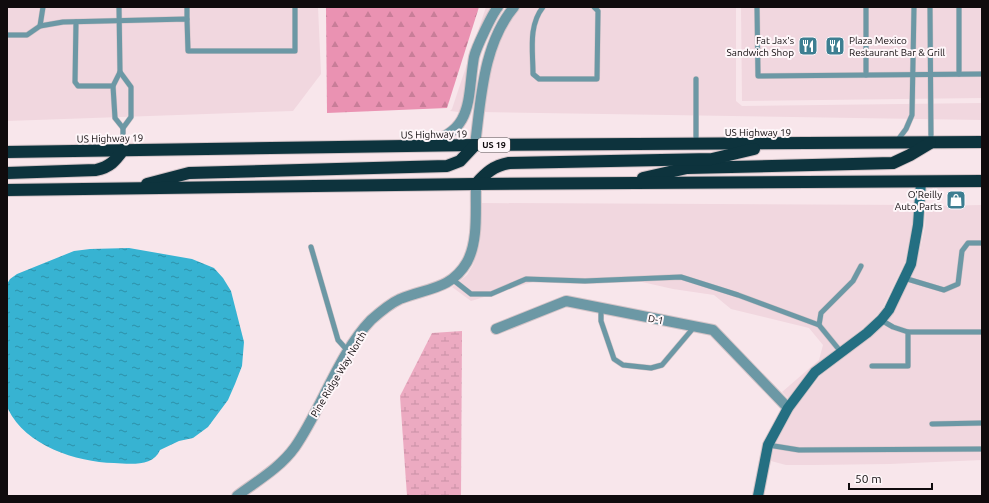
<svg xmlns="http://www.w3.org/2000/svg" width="989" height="503" viewBox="0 0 989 503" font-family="Ubuntu,sans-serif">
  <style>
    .built { fill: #f1d7df }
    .forest { fill: url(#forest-firs) }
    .wetland { fill: url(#wetland-marsh) }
    .water { fill: url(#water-ripples) }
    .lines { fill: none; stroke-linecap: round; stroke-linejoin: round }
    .lane-casing { stroke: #d3c3c7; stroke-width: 6 }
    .street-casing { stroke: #d3c3c7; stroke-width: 12 }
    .secondary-casing { stroke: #d3c3c7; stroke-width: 12 }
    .highway-casing { stroke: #d3c3c7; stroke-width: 14 }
    .lane { stroke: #6c98a5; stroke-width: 5 }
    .street { stroke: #6c98a5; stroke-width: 10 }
    .secondary { stroke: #246f82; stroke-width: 10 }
    .highway { stroke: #0d333d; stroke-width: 12 }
    .labels { text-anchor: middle; stroke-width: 4; stroke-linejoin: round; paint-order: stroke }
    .shield { fill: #fef6f9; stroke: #575254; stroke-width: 1 }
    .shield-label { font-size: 9px; font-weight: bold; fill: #100b0d }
    .poi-label { font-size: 10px; fill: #100b0d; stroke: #fef6f9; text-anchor: end }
    .street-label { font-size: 10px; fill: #100b0d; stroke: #fef6f9 }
  </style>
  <defs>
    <pattern id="forest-firs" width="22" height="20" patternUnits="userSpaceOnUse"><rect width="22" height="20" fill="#ea92b2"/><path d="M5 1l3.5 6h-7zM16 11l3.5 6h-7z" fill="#c87d98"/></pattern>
    <pattern id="wetland-marsh" width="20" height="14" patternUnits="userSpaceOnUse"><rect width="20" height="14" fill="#ecaac1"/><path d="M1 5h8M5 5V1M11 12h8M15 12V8" fill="none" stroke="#c991a5"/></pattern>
    <pattern id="water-ripples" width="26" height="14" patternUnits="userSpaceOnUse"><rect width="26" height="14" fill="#37b3d2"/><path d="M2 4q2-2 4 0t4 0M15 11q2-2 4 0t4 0" fill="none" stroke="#2d90a9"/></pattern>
  </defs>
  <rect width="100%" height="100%" fill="#f8e6eb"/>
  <!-- built -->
  <g class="built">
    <path d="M7,7h311l3,67 -28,37 -286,10z"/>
    <path d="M486,7h12l-23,48 -8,58 -17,-2 2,-2z"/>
    <path d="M514,7h222v94l6,5 240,-3v17l-501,-8 6,-54z"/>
    <path d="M741,7h241v91l-240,3z"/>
    <path d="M482,203l431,2 -1,20 -7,37 -22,45 -7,9 -14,13 -51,39 -23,30 -6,-6 37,-32 4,-15 -14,-17 -78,-19 -17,-14 -41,-6 -31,-7 -100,-3 -71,22 -19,-14 15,-12 6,-10 7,-22z"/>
    <path d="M982,205v255l-92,4 -76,1h-28l-15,-4 3,-15 19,-35 27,-35 51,-39 15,-13 8,-11 23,-49 8,-38 1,-20z"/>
  </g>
  <!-- forest -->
  <path class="forest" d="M326,7h153l-32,101 -120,5z"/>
  <!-- wetland -->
  <path class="wetland" d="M462,331l-1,165h-54l-7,-100 32,-63z"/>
  <!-- water -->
  <path class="water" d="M129,248l63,11 22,9 9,10 8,13 13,51 -2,24 -7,18 -7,16 -20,27 -15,11 -14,3 -19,9c-7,17 -30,14 -46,13 -38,-1 -88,-17 -106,-54 -3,-7 -1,-20 -1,-27 0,-33 0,-65 0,-98l3,-5 7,-5 57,-23 16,-2z"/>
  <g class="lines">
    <!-- lane casing -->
    <g class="lane-casing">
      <g id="lane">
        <path d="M119,7l1,65 -7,14 2,32 8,10v22"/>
        <path d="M187,7v12"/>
        <path d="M543,7c-15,19 -10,44 -10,67l6,5h58l1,-68 -4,-4"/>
        <path d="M757,7l1,69 224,-2"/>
        <path d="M866,7v68"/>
        <path d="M930,7l1,134"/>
        <path d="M76,22l-1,60 3,4h35"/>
        <path d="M40,26l3,-19"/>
        <path d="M7,35h20l13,-9 23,-4 124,-3 1,32h107v-44"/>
        <path d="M120,72l11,15v30l-8,11"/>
        <path d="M959,74v-67"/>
        <path d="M897,141l9,-12 6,-14 2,-108"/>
        <path d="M696,143v-64"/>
        <path d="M311,247l27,93 10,11"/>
        <path d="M904,278l40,12 14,-6 4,-33 6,-8h14"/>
        <path d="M452,279l19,15h20l35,-15 59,2 96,-4 57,18 81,30 22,27"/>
        <path d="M601,308v13l13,38 9,6 28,3 11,-3 33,-39"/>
        <path d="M881,320l12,7 15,5h74"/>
        <path d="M819,325l2,-12 32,-32 8,-15"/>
        <path d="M872,366h36v-34"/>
        <path d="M932,424l50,-1"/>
        <path d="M768,445l31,5 183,-1"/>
      </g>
    </g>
    <!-- street casing -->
    <g class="street-casing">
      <g id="street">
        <path d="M424,143c51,-10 43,-46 50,-86 2,-9 18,-43 24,-50"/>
        <path d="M475,145c6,-46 8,-101 39,-138"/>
        <path d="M496,329l70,-28 147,29 75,78"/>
        <path d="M237,496c20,-15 43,-28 58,-49 26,-37 44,-94 76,-127 9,-8 18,-16 29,-21 26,-11 51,-9 67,-37 12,-22 8,-54 9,-78"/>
      </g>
    </g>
    <!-- secondary casing -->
    <g class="secondary-casing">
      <path id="secondary" d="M758,496l10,-51 20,-37 27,-36 52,-39 14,-13 8,-10 22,-46 7,-39 3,-43"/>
    </g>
    <!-- highway casing -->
    <g class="highway-casing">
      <g id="highway">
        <path d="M7,152l468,-7 507,-3"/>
        <path d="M7,173l89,-3c14,-3 19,-9 27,-20"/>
        <path d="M643,178l44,-10 206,-5 17,-8 20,-12"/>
        <path d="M147,184l42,-11 258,-7 13,-5 15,-16"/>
        <path d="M476,184c10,-11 17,-18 33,-21l203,-4 42,-10"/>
        <path d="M7,190l469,-6 506,-3"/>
      </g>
    </g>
    <!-- lane -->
    <use href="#lane" class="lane"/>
    <!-- street -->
    <use href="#street" class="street"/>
    <!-- secondary -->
    <use href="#secondary" class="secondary"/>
    <!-- highway -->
    <use href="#highway" class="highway"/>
  </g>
  <!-- icons -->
  <defs>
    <g id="restaurant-square" transform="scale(1)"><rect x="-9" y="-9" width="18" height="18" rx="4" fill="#3d7e91" stroke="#fef6f9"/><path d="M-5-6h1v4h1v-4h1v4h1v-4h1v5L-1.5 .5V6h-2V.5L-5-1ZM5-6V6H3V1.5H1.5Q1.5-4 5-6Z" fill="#fff"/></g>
    <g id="shop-square" transform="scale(1)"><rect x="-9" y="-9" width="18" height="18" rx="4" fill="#3d7e91" stroke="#fef6f9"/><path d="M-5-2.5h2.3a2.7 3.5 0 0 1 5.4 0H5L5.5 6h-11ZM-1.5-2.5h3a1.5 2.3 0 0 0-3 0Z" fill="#fff"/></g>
  </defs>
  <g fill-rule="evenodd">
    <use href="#restaurant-square" x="808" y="46"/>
    <use href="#restaurant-square" x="835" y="46"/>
    <use href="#shop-square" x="956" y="200"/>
  </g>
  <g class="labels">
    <!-- shield labels -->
    <rect class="shield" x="478" y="138" width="32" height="14" rx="3"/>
    <g class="shield-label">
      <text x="494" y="148">US 19</text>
    </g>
    <!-- poi labels -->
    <g class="poi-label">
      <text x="794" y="44">Fat Jax's<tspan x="794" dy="12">Sandwich Shop</tspan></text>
      <text x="849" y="44" text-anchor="start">Plaza Mexico<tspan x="849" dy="12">Restaurant Bar &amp; Grill</tspan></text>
      <text x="942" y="198">O'Reilly<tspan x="942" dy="12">Auto Parts</tspan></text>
    </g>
    <!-- street labels -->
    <g class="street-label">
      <text x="758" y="136">US Highway 19</text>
      <text transform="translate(434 134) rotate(-1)" y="4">US Highway 19</text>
      <text transform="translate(110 138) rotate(-1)" y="4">US Highway 19</text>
      <text transform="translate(656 319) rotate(11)" y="4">D-1</text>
      <text transform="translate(338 374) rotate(-59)" y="4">Pine Ridge Way North</text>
    </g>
  </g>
  <!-- border -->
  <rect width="989" height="503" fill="none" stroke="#100b0d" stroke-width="16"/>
  <!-- scale -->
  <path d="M849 483v6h83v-6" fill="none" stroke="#100b0d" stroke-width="2"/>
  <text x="855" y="483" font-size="12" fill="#100b0d" stroke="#fef6f9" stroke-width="3" paint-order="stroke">50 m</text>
</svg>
